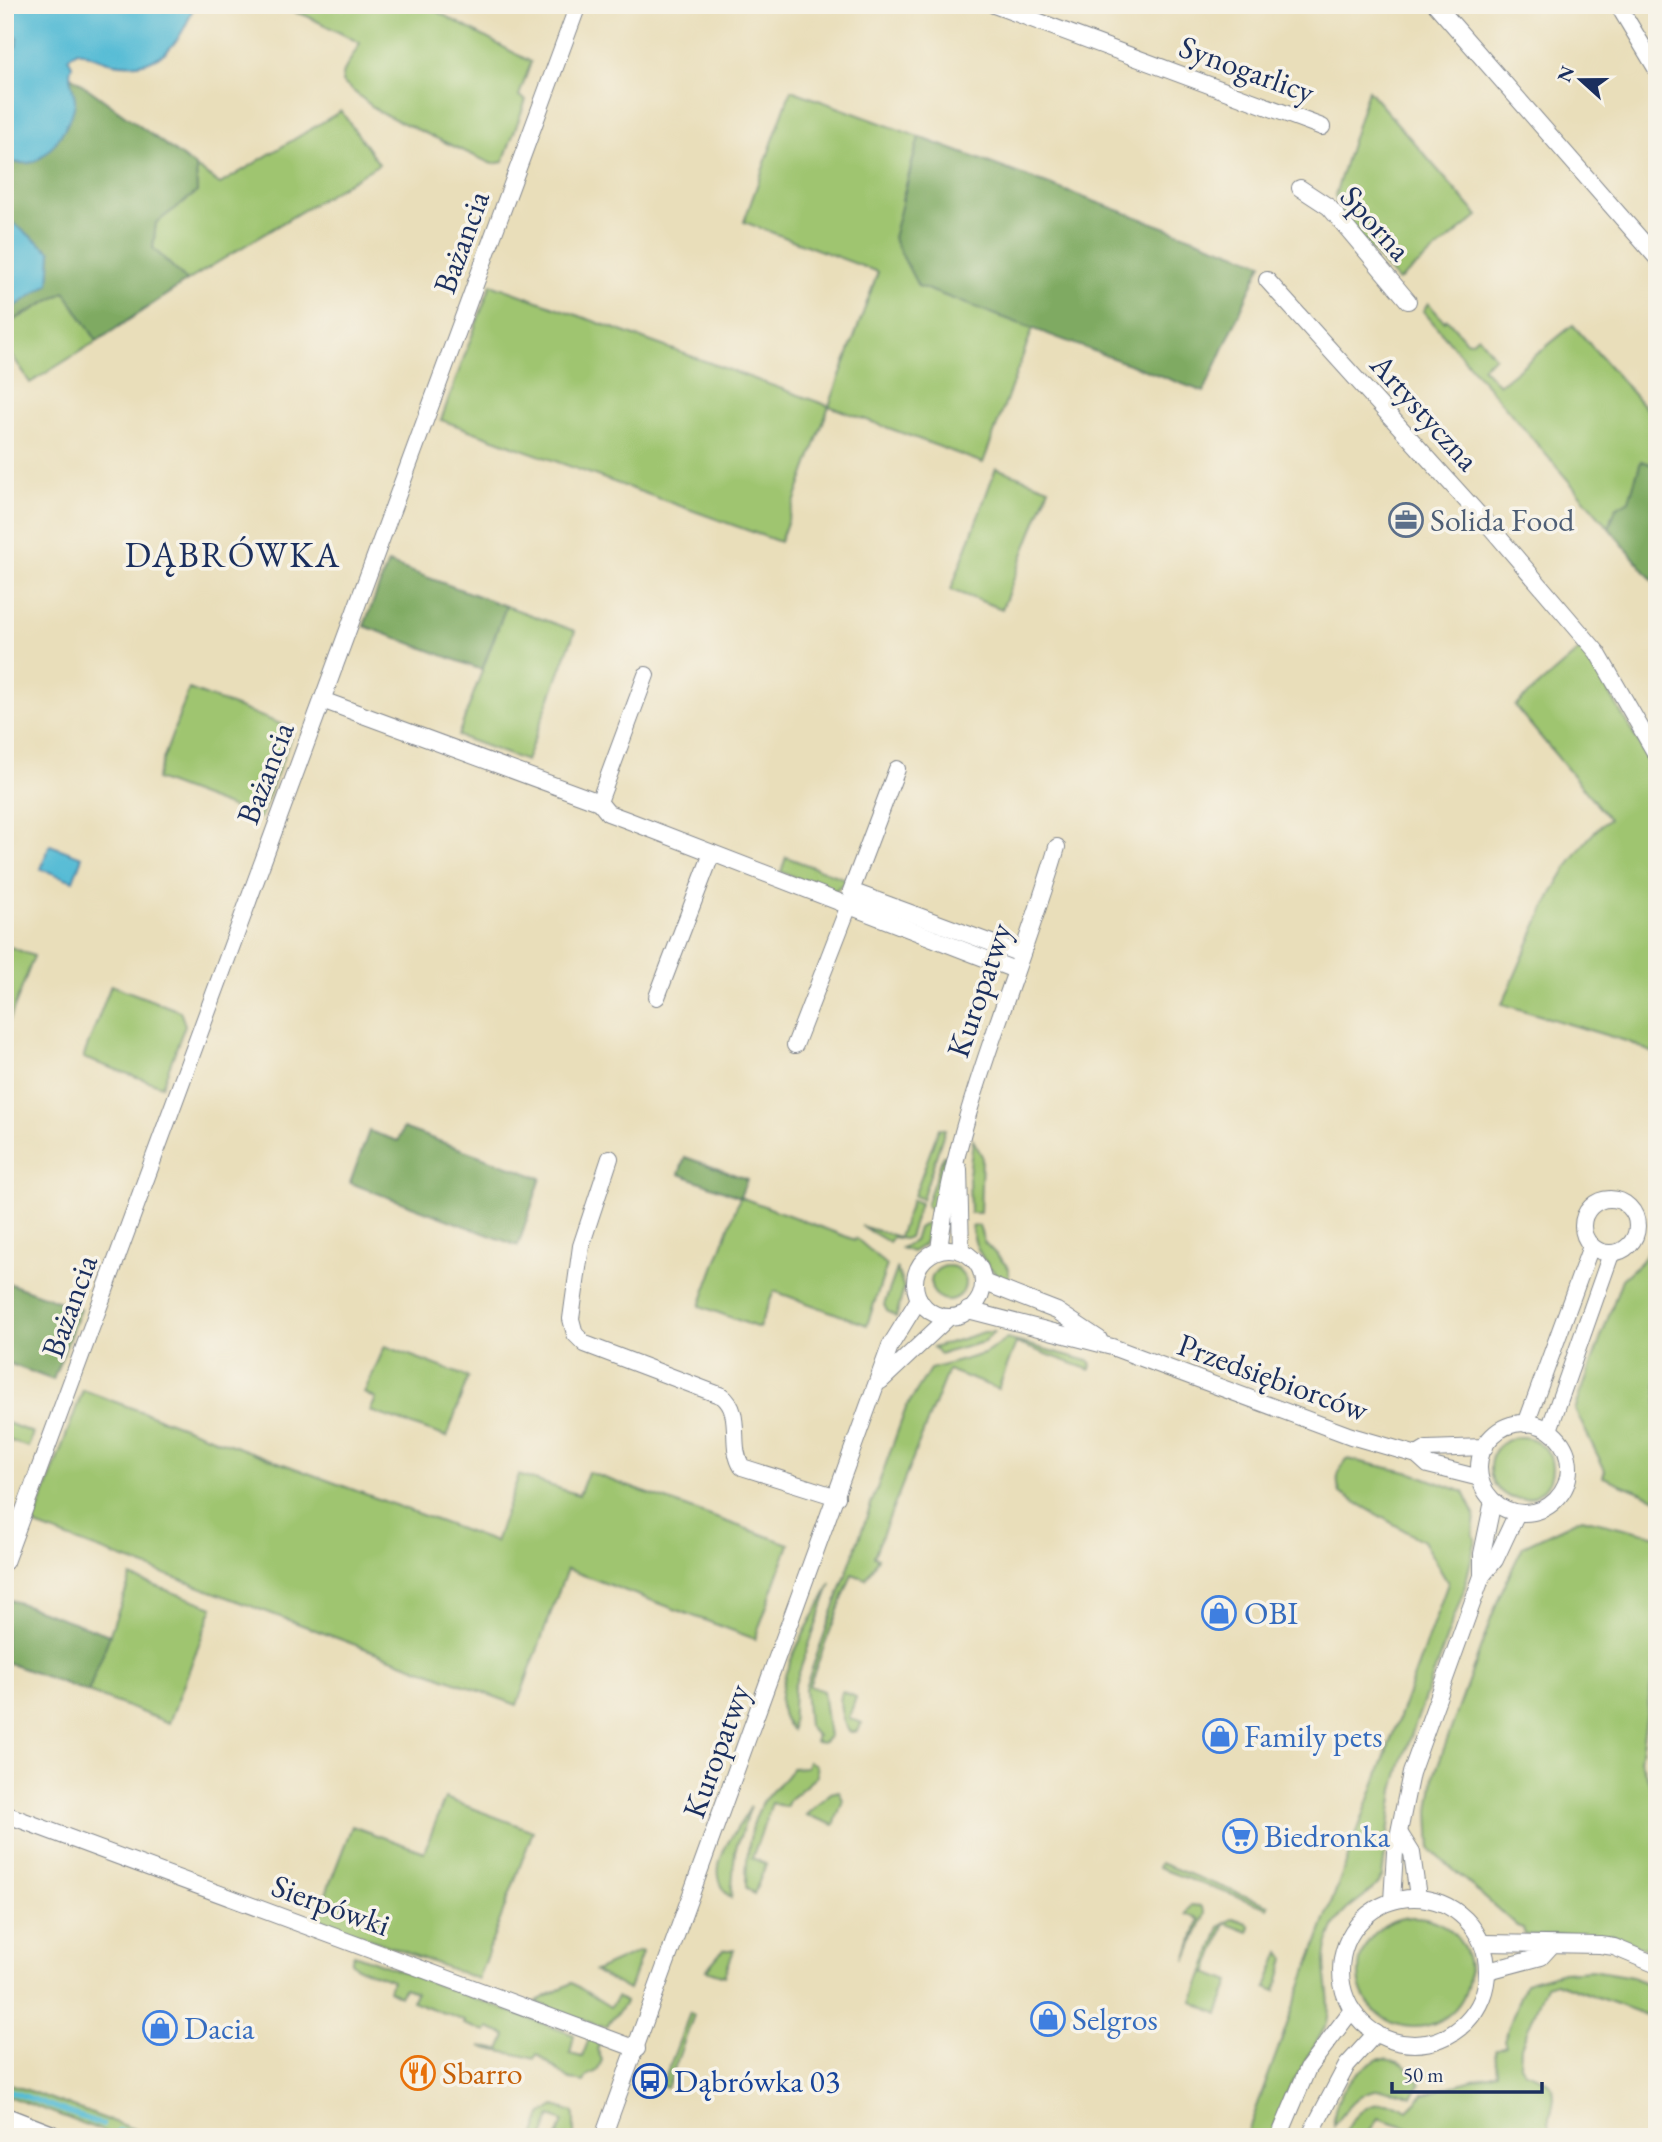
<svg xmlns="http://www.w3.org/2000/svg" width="1662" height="2142" viewBox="0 0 1662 2142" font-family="'EB Garamond',serif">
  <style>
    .green { fill: #9fc570; stroke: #5d7a67; stroke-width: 2 }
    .forest { fill: #7faa62; stroke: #4d6c60; stroke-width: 2 }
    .water { fill: #57bcd5; stroke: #39769a; stroke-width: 2 }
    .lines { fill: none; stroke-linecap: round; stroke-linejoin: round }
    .stream { stroke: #57bcd5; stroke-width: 6 }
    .minor-casing { stroke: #82868c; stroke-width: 18 }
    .primary-casing { stroke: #82868c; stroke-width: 27 }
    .minor { stroke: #fff; stroke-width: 16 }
    .primary { stroke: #fff; stroke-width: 24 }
    .labels { text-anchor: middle; stroke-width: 7; stroke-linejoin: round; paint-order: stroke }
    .street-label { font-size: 32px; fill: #1b2f5e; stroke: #f7f3e8 }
    .service-label { font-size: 32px; fill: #4e5e75; stroke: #f7f3e8; text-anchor: start }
    .shop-label { font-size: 32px; fill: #366cbe; stroke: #f7f3e8; text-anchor: start }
    .food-label { font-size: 32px; fill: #c56008; stroke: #f7f3e8; text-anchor: start }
    .transit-label { font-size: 32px; fill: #164399; stroke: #f7f3e8; text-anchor: start }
    .quarter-label { font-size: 35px; letter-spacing: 2px; fill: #1b2f5e; stroke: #f7f3e8 }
  </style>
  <rect width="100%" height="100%" fill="#f7f3e8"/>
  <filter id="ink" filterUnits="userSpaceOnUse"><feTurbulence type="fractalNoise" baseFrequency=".0143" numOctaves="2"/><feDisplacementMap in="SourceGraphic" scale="14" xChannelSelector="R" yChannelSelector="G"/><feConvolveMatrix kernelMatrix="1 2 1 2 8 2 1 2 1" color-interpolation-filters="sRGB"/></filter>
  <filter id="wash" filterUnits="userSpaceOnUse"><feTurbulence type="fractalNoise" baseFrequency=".00686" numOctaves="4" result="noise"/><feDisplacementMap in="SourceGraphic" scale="28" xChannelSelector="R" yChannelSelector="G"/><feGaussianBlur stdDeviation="1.57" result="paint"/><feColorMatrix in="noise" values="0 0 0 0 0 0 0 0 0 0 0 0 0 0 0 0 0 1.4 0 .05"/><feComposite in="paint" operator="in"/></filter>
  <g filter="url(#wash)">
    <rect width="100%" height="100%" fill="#e9deba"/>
    <!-- green -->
    <g class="green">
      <path d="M271,5h154l106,57 -12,34 7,4 -23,62 -11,2 -113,-52 -37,-30 2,-11 16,-28 -53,-27z"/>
      <path d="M791,90l128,47 -17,62 16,87 115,42 -50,135 -154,-57 -49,136 -339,-122 50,-136 338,122 49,-134 -134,-50z"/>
      <path d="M1368,90l110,126 -80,65 -58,-67 -5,-19z"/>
      <path d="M341,111l38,53 -192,117 -34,-33 3,-25 41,-31 -1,-25 24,17z"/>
      <path d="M65,292l32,49 -67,42 -25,-39v-19z"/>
      <path d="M1428,303l16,18 3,-2 19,22 5,1 7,-6 17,21 -13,10 17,18 74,-60 84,96v45l-16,-5 -12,40 -18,16 -2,11 -186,-217z"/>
      <path d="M996,468l53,20 -47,121 -51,-19z"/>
      <path d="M506,606l69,25 -49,130 -68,-25z"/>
      <path d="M1583,647l74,128v280l-28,-13 -127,-38c28,-58 55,-145 107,-185l-94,-113z"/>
      <path d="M189,689l105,40 -34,89 -104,-39z"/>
      <path d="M786,857l62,23 -15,12 -52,-20z"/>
      <path d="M5,945l29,11 -28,73 -1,-1z"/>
      <path d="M111,985l69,26 5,14 -23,61 -79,-28z"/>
      <path d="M939,1128l6,1 -23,70 -8,-3z"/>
      <path d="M973,1140l9,16 -2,57h-10l-1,-38z"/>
      <path d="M943,1156h3l-9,55h-6l-5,-6z"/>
      <path d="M740,1197l115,43 1,-2 31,27 -20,60 -93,-34 -15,37 -59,-22z"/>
      <path d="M912,1200l8,3 -11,34 -5,2 -11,-2 -4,5 -28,-16 38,11z"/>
      <path d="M928,1222l5,1 -10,22 -11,7 -11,-4 13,-7 4,-13z"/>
      <path d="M972,1226h7l5,16 25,26v14c-20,-9 -36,-34 -37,-56z"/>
      <path d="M1657,1235v264l-54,-22 2,-7 -30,-60 47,-131 20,-18z"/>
      <circle cx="948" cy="1283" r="17"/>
      <path d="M897,1269l7,19 -8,29 -9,-6 -3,-6z"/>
      <path d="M984,1332h10l-10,10 -44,12 -7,-6z"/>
      <path d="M1007,1339l81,22 3,2 -1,7 -74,-27 -18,46 -50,-19 -74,186 4,2 -12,21 -14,-5 -43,112 14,5 6,46 -6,6 -8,-1 2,-6 -9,-10 -3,-38 101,-280 24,-39 54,-15z"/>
      <path d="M385,1346l83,31 -21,60 -77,-26 6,-12 -12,-6z"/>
      <path d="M83,1390l412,152 24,-67 60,20 9,-23 201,72 -34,95 -188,-70 -50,136 -484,-180z"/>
      <path d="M5,1422l28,11 -5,14 -23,-8z"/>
      <circle cx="1521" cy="1468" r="31"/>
      <path d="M1347,1459l65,14 52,19 11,23 -2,20 3,4 -12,51 -62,171 -8,29 -12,87c-11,20 -35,26 -46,46 -23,43 -1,64 -9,101l-41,71 -15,42h-25l202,-554 -25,-42 -83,-48c-5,-14 -2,-22 7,-34z"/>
      <path d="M1582,1518l75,18v108l-17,116 17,40v154l-46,-20 -86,1 -2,-7 -6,-2 -86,-76 -2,-39 5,-35 65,-179 24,-51z"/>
      <path d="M131,1577l82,30 -44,116 -81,-31z"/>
      <path d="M831,1583l-37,104 -2,43c-36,-34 23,-111 39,-147z"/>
      <path d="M842,1691l14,6 -7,21 13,5 -6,9h-6c-8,-9 -12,-29 -8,-41z"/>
      <path d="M808,1761l8,5 1,10 -27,23 -4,8 -14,-4 -20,55 14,6 -12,30 -8,-7c0,-26 3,-68 21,-90 8,-11 18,-15 25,-29l14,-1z"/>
      <path d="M839,1791l4,9 -9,25 -28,-10 25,-22z"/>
      <path d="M445,1798l88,33 -55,148 -162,-60 36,-93 72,26z"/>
      <path d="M751,1806l-16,45 -4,47c-32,-31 6,-64 20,-92z"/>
      <path d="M1160,1863l109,42 -1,3 -110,-40z"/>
      <path d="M1191,1905l10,1 4,7 -19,48 13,-42 -13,-5z"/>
      <circle cx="1414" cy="1972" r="55"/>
      <path d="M1233,1918l14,5 3,5 -2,4 -23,-9 -18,50 23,9 -12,32 -25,-12 27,-75z"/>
      <path d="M723,1950h11l-10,26 -18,-6z"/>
      <path d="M640,1951l2,1 -13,38 -34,-19z"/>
      <path d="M1280,1952l5,7 -9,32 -10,-4z"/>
      <path d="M354,1954l220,81 -4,19 12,3 7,-18 11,4 -3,6 5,11 -5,11 -10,5 -3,6 -14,-2 -33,-26 -3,5c-18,-7 -36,-6 -54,-13l20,4 6,-15 -18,-7 -2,4 -22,-8 1,-3 -53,-20 3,-9 -11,-4 -4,8 -11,-6 3,-10 -36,-13 -5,-5z"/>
      <path d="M1592,1970l40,7 25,12v30l-101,-37 -10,3 -25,62 -1,18 4,6c7,4 19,6 25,12 13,12 -5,38 1,54h-135l1,-7 -38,-12c-8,15 -16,21 -34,18 12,-29 37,-42 64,-26l16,-16 73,-21 -2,-23 11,-4 -2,-6 21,-57 38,-11z"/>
      <path d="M572,1983l38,24 7,-10 8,5c-4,10 -13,14 -18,25l-8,-1 -64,-24z"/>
      <path d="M690,2013l4,2 -27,73 -5,-2z"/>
      <path d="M1378,2059c21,0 33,6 42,26l-8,11c-40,-15 -56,-4 -78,30 -2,-30 19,-53 44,-67z"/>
      <path d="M5,2082l150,55h-36l-114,-42z"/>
      <path d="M555,2106l19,6v25h-17l6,-16 -12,-5 -8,21h-9l8,-22z"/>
    </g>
    <!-- forest -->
    <g class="forest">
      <path d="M5,5h8l-4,16 2,12 7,4 -2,10 -9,8z"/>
      <path d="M68,74l128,93 1,25 -41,31 -3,25 34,33 -90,60 -32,-49 -60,33v-12l44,-29 2,-32 -46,-35v-56l15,2 55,-62z"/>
      <path d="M919,137l343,126 -58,129 -286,-106 -25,-48z"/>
      <path d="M1641,461l16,5v120l-48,-58 7,-20 13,-8z"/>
      <path d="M388,563l118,43 -24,64 -118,-44z"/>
      <path d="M403,1128l138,50 -23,68 -168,-63 19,-52 29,10z"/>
      <path d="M685,1157l62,22 -7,18 -61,-23z"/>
      <path d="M5,1282l75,27 -27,71 -48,-18z"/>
      <path d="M5,1598l105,37 -22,57 -83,-30z"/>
    </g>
    <!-- water -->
    <g class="water">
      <path d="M13,5h181c-14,42 -38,68 -86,57 -10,-3 -20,-8 -31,-11l-9,7 4,7c-6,15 4,24 3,38 -3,18 -24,52 -42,59 -8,3 -19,0 -28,-1v-106l11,-8 2,-10 -7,-4 -2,-12z"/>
      <path d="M5,217l46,35 -2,32 -44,29z"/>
      <path d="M50,845l32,12 -9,24 -32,-12z"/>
    </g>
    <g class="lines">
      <!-- stream -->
      <g class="stream">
        <path d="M5,2089l98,36"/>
        <path d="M119,2131l16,6"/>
      </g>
    </g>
  </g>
  <g filter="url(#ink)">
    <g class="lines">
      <!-- minor casing -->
      <g class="minor-casing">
        <g id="minor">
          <path d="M994,5l328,122"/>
          <path d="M1436,5l221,253"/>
          <path d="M1618,5l39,65"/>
          <path d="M1300,188l29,19 79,94"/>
          <path d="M1267,280l224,248 106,124 60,104"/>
          <path d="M322,700l277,102 9,11 19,7 388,150"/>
          <path d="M897,769l-46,122 170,63"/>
          <path d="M599,802l47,-127"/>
          <path d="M657,997l55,-144"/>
          <path d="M795,1045l53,-137"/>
          <path d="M610,1158l-29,88 -10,73 4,15 10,10 137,52c22,17 6,49 20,71l95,30"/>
          <path d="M959,1169l2,82"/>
          <circle cx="1610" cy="1226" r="27"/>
          <circle cx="949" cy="1283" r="34"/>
          <path d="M939,1250c17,-141 79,-268 118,-403"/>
          <path d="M983,1282l74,29 42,28"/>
          <path d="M968,1310l144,37 239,89 66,19"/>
          <path d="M881,1381l67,-63"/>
          <circle cx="1524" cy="1468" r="45"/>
          <path d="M1526,1424l65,-178"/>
          <path d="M1549,1430l62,-176"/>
          <path d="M1417,1455l10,-6 58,-2"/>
          <path d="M1417,1455l11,10 52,13"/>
          <path d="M5,1562l573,-1557"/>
          <path d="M1482,1576v-22l11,-53"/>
          <path d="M5,1814l632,235"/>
          <path d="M1400,1834l12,19 6,44"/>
          <circle cx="1414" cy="1971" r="73"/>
          <path d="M1392,1901l3,-49 16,-79 71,-197 13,-16 22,-47"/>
          <path d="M1483,1943l117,2 14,2 43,18"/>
          <path d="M1488,1971l53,-14 10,-11"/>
          <path d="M603,2137l287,-791 29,-47"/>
          <path d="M1279,2137l29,-69 44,-58"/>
          <path d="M1309,2137l38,-72 29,-32"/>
        </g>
      </g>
      <!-- primary casing -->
      <g class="primary-casing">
        <path id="primary" d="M5,2120l44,17"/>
      </g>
      <!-- minor -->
      <use href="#minor" class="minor"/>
      <!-- primary -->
      <use href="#primary" class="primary"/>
    </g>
  </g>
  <!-- icons -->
  <defs>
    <g id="office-ring" transform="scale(1.75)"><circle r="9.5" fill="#f7f3e8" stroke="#5c6f8a" stroke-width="1.5"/><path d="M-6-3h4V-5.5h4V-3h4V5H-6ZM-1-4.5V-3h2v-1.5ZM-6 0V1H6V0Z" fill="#5c6f8a"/></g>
    <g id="shop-ring" transform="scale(1.75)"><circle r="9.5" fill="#f7f3e8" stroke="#3f7fe0" stroke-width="1.5"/><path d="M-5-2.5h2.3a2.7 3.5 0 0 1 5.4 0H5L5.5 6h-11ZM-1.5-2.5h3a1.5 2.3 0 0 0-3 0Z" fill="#3f7fe0"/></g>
    <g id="supermarket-ring" transform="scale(1.75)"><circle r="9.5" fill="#f7f3e8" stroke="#3f7fe0" stroke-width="1.5"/><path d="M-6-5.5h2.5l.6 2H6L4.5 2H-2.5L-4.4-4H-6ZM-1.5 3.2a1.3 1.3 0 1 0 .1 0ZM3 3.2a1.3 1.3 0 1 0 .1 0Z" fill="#3f7fe0"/></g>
    <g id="restaurant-ring" transform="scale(1.75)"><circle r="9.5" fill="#f7f3e8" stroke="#e8710a" stroke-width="1.5"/><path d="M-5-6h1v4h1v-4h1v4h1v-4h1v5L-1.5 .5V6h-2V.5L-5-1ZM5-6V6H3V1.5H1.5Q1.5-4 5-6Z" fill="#e8710a"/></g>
    <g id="bus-ring" transform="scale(1.75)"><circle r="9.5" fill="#f7f3e8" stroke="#1a4fb4" stroke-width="1.5"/><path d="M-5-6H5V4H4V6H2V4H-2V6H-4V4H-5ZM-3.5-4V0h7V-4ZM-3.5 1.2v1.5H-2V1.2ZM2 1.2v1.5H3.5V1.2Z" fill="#1a4fb4"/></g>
  </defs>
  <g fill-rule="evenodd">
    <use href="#office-ring" x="1406" y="520"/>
    <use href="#shop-ring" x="1219" y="1613"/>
    <use href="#shop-ring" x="1220" y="1736"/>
    <use href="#supermarket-ring" x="1240" y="1836"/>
    <use href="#shop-ring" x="1048" y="2019"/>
    <use href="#shop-ring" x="160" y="2028"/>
    <use href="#restaurant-ring" x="418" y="2073"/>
    <use href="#bus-ring" x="650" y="2081"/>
  </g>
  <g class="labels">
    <!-- street labels -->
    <g class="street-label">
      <text transform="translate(1247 69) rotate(20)" y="11">Synogarlicy</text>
      <text transform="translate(1376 223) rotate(48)" y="11">Sporna</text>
      <text transform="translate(461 242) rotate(-70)" y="11">Bażancia</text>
      <text transform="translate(1425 412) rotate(48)" y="11">Artystyczna</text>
      <text transform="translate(265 773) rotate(-69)" y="11">Bażancia</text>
      <text transform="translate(979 990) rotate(-71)" y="11">Kuropatwy</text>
      <text transform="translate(69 1306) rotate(-70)" y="11">Bażancia</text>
      <text transform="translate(1273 1377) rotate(20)" y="11">Przedsiębiorców</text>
      <text transform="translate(716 1751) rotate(-70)" y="11">Kuropatwy</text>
      <text transform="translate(331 1905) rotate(20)" y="11">Sierpówki</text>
    </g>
    <!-- service labels -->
    <g class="service-label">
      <text x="1430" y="531">Solida Food</text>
    </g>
    <!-- shop labels -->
    <g class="shop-label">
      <text x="1244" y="1624">OBI</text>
      <text x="1244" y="1747">Family pets</text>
      <text x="1264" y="1847">Biedronka</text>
      <text x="1072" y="2030">Selgros</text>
      <text x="184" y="2039">Dacia</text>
    </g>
    <!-- food labels -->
    <g class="food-label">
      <text x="442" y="2084">Sbarro</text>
    </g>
    <!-- transit labels -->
    <g class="transit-label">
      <text x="674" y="2092">Dąbrówka 03</text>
    </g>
    <!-- quarter labels -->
    <g class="quarter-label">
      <text x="233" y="567">DĄBRÓWKA</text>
    </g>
  </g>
  <!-- margin -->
  <rect width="1662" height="2142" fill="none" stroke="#f7f3e8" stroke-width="28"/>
  <!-- north arrow -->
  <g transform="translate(1581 80) rotate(291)" stroke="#f7f3e8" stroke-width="5" paint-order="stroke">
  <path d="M0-5L12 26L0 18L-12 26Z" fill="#1b2f5e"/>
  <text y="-10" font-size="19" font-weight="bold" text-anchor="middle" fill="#1b2f5e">N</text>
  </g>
  <!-- scale -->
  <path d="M1392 2082v10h150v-10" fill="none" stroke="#1b2f5e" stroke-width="3.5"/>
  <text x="1403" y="2082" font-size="21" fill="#1b2f5e" stroke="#f7f3e8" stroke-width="5" paint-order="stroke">50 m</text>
</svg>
